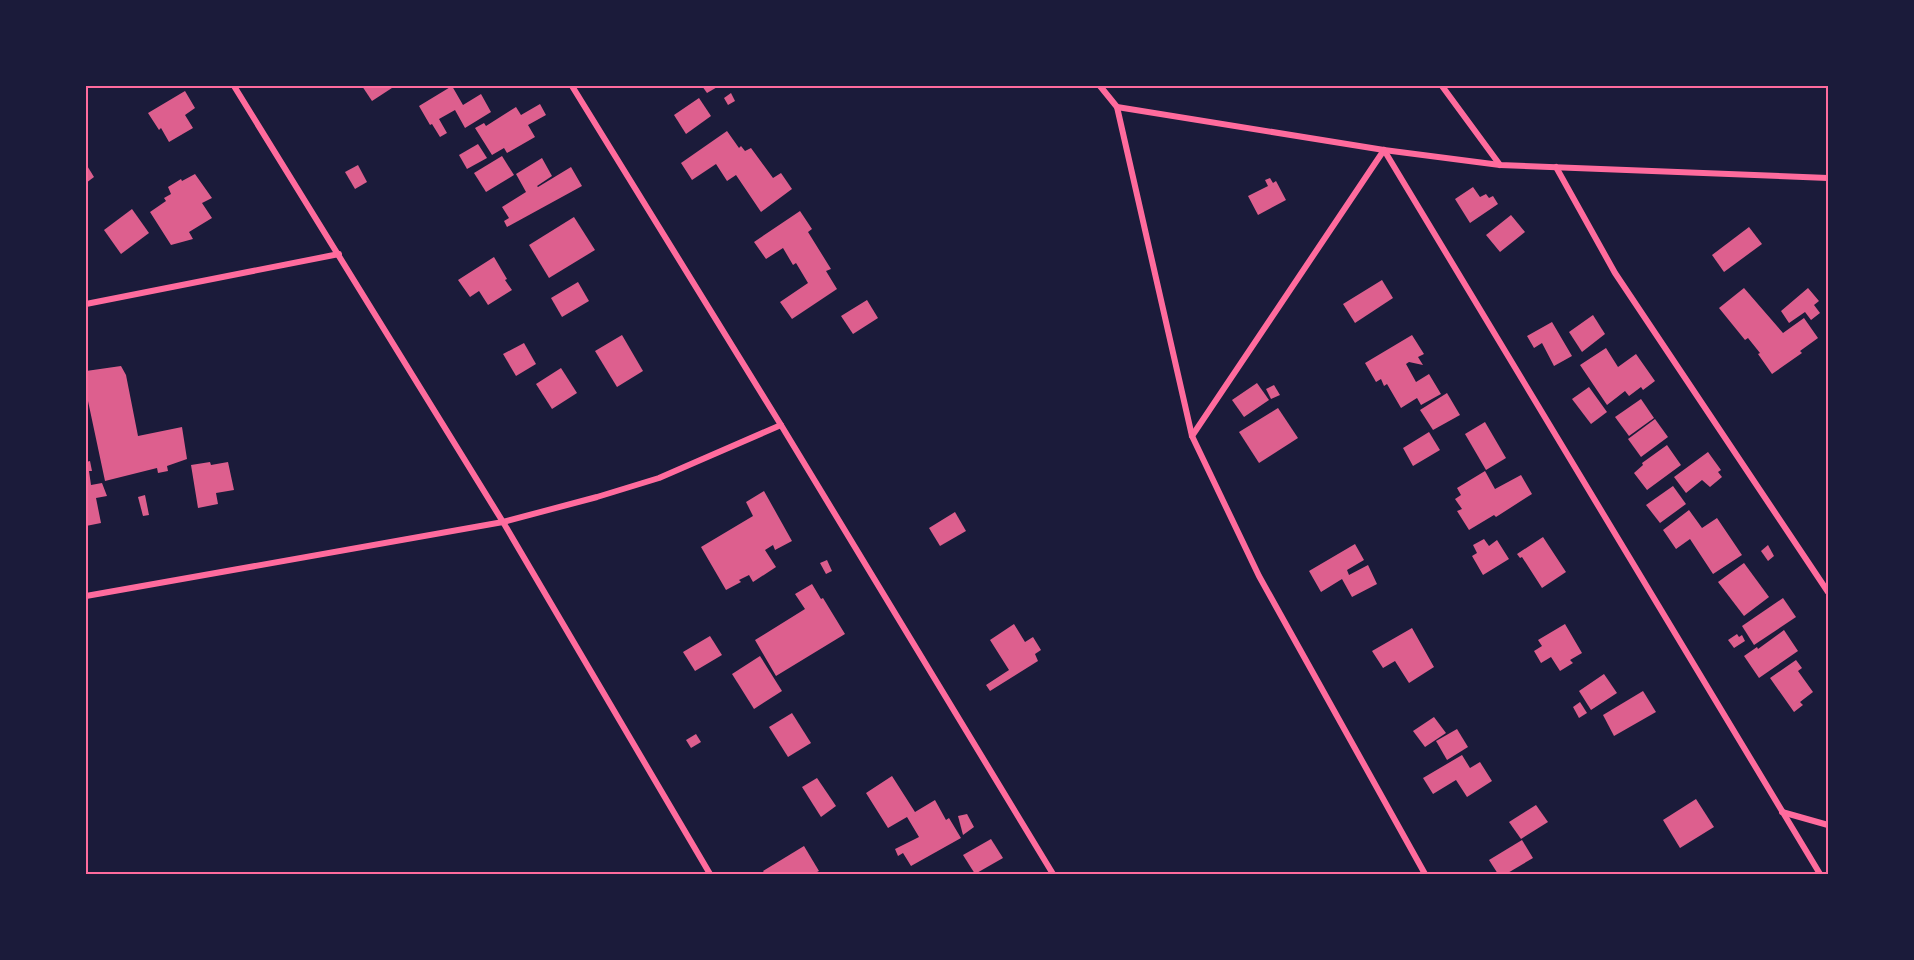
<svg xmlns="http://www.w3.org/2000/svg" width="1914" height="960" viewBox="0 0 1914 960" font-family="Spectral,serif">
  <style>
    .building { fill: #dd5f8e }
    .lines { fill: none; stroke-linecap: round; stroke-linejoin: round }
    .minor { stroke: #ff6b9d; stroke-width: 6 }
    .neatline { fill: none; stroke: #ff6b9d; stroke-width: 2 }
  </style>
  <rect width="100%" height="100%" fill="#1b1b3a"/>
  <!-- building -->
  <g class="building">
    <path d="M362,86h33l-23,15z"/>
    <path d="M452,86l11,19 18,-11 10,18 -26,16 -10,-18 -16,9 8,14 -7,4 -8,-13 -2,1 -11,-19z"/>
    <path d="M702,86h17l-12,7z"/>
    <path d="M185,91l10,17 -10,7 8,13 -24,14 -8,-14 -2,2 -11,-17z"/>
    <path d="M731,93l4,8 -7,4 -4,-7z"/>
    <path d="M699,98l12,18 -25,18 -12,-19z"/>
    <path d="M540,104l6,11 -18,10 7,12 -28,16 -3,-5 -12,7 -17,-27 9,-5 2,3 30,-19 5,8z"/>
    <path d="M727,131l12,17 2,-2 4,5 6,-3 22,30 8,-5 11,16 -31,23 -25,-37 -9,6 -11,-17 -24,16 -11,-17z"/>
    <path d="M478,144l9,14 -20,11 -8,-14z"/>
    <path d="M502,156l12,19 -28,17 -12,-19z"/>
    <path d="M542,158l10,18 -15,10 1,1 33,-20 11,19 -75,41 -3,-6 5,-3 -7,-11 24,-15 -10,-18z"/>
    <path d="M86,164l8,13 -8,6z"/>
    <path d="M358,165l9,17 -12,7 -10,-17z"/>
    <path d="M195,174l17,24 -10,5 10,15 -23,14 4,7 -22,6 -21,-33 16,-11 -2,-3 7,-4 -3,-7 13,-8 1,2z"/>
    <path d="M1270,178l3,5 3,-2 10,19 -28,15 -10,-19 20,-10 -3,-6z"/>
    <path d="M1473,187l7,10 6,-3 3,4 4,-2 5,8 -28,19 -15,-24z"/>
    <path d="M132,209l17,24 -28,21 -17,-24z"/>
    <path d="M800,211l12,18 -4,3 23,37 -5,2 11,18 -45,30 -12,-17 28,-19 -12,-20 -3,2 -10,-17 -17,11 -12,-17z"/>
    <path d="M1511,215l14,17 -25,20 -14,-17z"/>
    <path d="M574,217l21,33 -46,28 -20,-33z"/>
    <path d="M1749,227l13,17 -38,28 -12,-17z"/>
    <path d="M494,257l13,22 -2,1 7,10 -24,15 -9,-14 -9,6 -12,-17z"/>
    <path d="M1382,280l11,18 -38,25 -12,-19z"/>
    <path d="M578,282l11,19 -27,16 -11,-19z"/>
    <path d="M1744,288l39,45 21,-15 14,20 -18,13 2,2 -30,21 -14,-20 2,-1 -12,-15 -3,2 -26,-32z"/>
    <path d="M1808,288l11,13 -5,4 6,8 -9,7 -6,-8 -16,11 -8,-12z"/>
    <path d="M867,300l11,18 -25,16 -12,-18z"/>
    <path d="M1593,315l12,19 -23,18 -13,-20z"/>
    <path d="M1552,322l20,34 -18,10 -12,-23 -8,5 -7,-12z"/>
    <path d="M622,335l21,36 -26,16 -22,-36z"/>
    <path d="M1412,335l12,19 -6,3 5,8 -14,-3 -3,2 10,18 13,-8 12,20 -20,11 -4,-7 -16,10 -14,-24 -3,2 -3,-7 -5,3 -11,-19z"/>
    <path d="M524,343l12,21 -20,12 -13,-22z"/>
    <path d="M1606,348l12,19 18,-13 19,27 -12,9 -2,-3 -12,9 -4,-5 -18,14 -27,-40z"/>
    <path d="M121,366l5,9 12,61 44,-9 5,32 -20,7 1,5 -10,2 -1,-5 -52,13 -17,-80 -2,1v-31z"/>
    <path d="M561,368l16,25 -25,16 -16,-25z"/>
    <path d="M1257,383l12,17 -25,17 -12,-17z"/>
    <path d="M1274,385l6,10 -9,4 -5,-10z"/>
    <path d="M1589,387l18,25 -16,12 -19,-25z"/>
    <path d="M1447,393l13,22 -27,15 -13,-20z"/>
    <path d="M1641,399l13,19 -25,18 -14,-19z"/>
    <path d="M1278,408l20,30 -39,25 -20,-31z"/>
    <path d="M1655,419l13,18 -27,20 -13,-18z"/>
    <path d="M1485,422l21,36 -20,12 -21,-36z"/>
    <path d="M1429,432l11,18 -27,16 -10,-18z"/>
    <path d="M1667,445l14,20 -34,25 -13,-17 9,-8 -1,-2z"/>
    <path d="M1708,452l13,18 -3,2 4,5 -12,10 -8,-7 -16,13 -12,-16z"/>
    <path d="M90,461l2,10h-3l2,14 11,-2 5,13 -11,2 5,25 -15,3v-64z"/>
    <path d="M210,462l1,3 17,-3 6,28 -18,3 2,11 -20,4 -7,-43z"/>
    <path d="M1485,471l10,18 26,-14 11,19 -36,23 -2,-2 -25,15 -12,-19 5,-2 -7,-10 6,-4 -4,-7z"/>
    <path d="M1673,486l13,18 -26,19 -14,-18z"/>
    <path d="M764,491l28,50 -17,9 -2,-5 -8,5 11,17 -23,15 -4,-7 -10,5 2,2 -15,8 -25,-43 52,-31 -7,-14z"/>
    <path d="M145,495l4,20 -6,1 -5,-19z"/>
    <path d="M1689,510l13,18 15,-10 25,37 -29,19 -23,-35 -14,10 -13,-19z"/>
    <path d="M955,512l11,19 -26,15 -11,-18z"/>
    <path d="M1543,537l23,35 -24,16 -20,-31 -2,1 -3,-4z"/>
    <path d="M1484,539l5,7 8,-6 12,19 -26,16 -11,-19 5,-3 -4,-8z"/>
    <path d="M1355,544l9,16 -17,10 2,5 19,-10 9,19 -25,13 -10,-18 -21,13 -12,-21z"/>
    <path d="M1768,545l6,11 -6,5 -7,-10z"/>
    <path d="M827,560l5,11 -6,3 -6,-11z"/>
    <path d="M1744,563l25,34 -25,19 -26,-34z"/>
    <path d="M812,584l9,15 2,-1 22,36 -69,42 -21,-36 50,-31 -10,-15z"/>
    <path d="M1783,598l13,19 -42,28 -12,-19z"/>
    <path d="M1014,624l11,18 8,-5 8,13 -6,4 3,7 -48,30 -4,-6 23,-15 -19,-30z"/>
    <path d="M1565,624l17,29 -12,7 3,3 -13,8 -9,-14 -10,6 -7,-12 8,-5 -4,-6z"/>
    <path d="M1412,628l22,39 -25,16 -14,-22 -12,7 -11,-17z"/>
    <path d="M1784,630l14,21 -39,27 -15,-22 13,-9 1,2z"/>
    <path d="M1737,634l2,3 3,-2 3,6 -11,7 -6,-8z"/>
    <path d="M710,636l12,19 -27,16 -12,-19z"/>
    <path d="M760,656l22,35 -28,18 -22,-35z"/>
    <path d="M1796,660l6,8 -4,3 15,21 -13,10 3,3 -9,7 -24,-34z"/>
    <path d="M1604,674l13,19 -26,17 -12,-19z"/>
    <path d="M1643,691l13,21 -42,24 -11,-21z"/>
    <path d="M1580,702l7,11 -8,5 -6,-11z"/>
    <path d="M792,713l19,30 -23,14 -19,-30z"/>
    <path d="M1434,717l12,16 -21,14 -12,-16z"/>
    <path d="M1457,729l11,18 -21,13 -11,-19z"/>
    <path d="M696,734l5,8 -10,6 -5,-8z"/>
    <path d="M1462,755l8,13 10,-6 12,19 -25,16 -11,-17 -23,14 -10,-16z"/>
    <path d="M892,776l23,36 20,-12 11,20 3,-2 12,20 -50,28 -8,-13 -5,3 -3,-7 24,-12 -12,-20 -19,11 -22,-35z"/>
    <path d="M817,778l19,28 -15,11 -19,-30z"/>
    <path d="M1696,799l18,28 -34,21 -17,-28z"/>
    <path d="M1536,805l12,17 -27,17 -12,-17z"/>
    <path d="M967,814l7,13 -11,8 -5,-19z"/>
    <path d="M991,839l12,19 -28,16 -12,-19z"/>
    <path d="M1522,840l11,18 -27,16h-8l-9,-14z"/>
    <path d="M804,846l15,25 -6,3h-48l-2,-3z"/>
  </g>
  <g class="lines">
    <!-- minor -->
    <g class="minor">
      <path d="M234,86l269,436 207,352"/>
      <path d="M572,86l209,339 272,449"/>
      <path d="M1100,86l17,21 75,329 67,140 166,298"/>
      <path d="M1442,86l58,79"/>
      <path d="M1117,107l267,43 116,15 328,13"/>
      <path d="M1384,150l436,724"/>
      <path d="M1556,167l59,106 213,319"/>
      <path d="M86,304l253,-50"/>
      <path d="M1192,436l192,-286"/>
      <path d="M86,596l417,-74 94,-25 62,-19 122,-53"/>
      <path d="M1782,812l46,13"/>
    </g>
  </g>
  <!-- border -->
  <rect width="1914" height="960" fill="none" stroke="#1b1b3a" stroke-width="174"/>
  <rect x="87" y="87" width="1740" height="786" class="neatline"/>
</svg>
